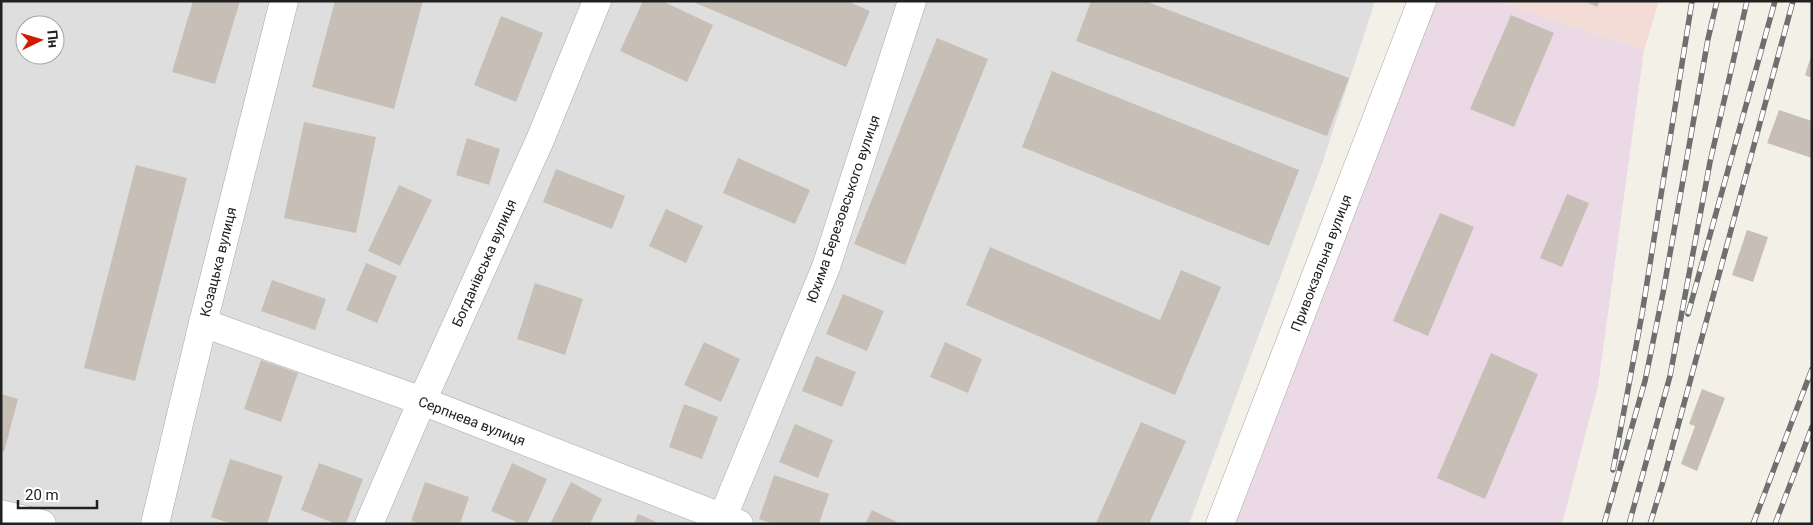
<svg xmlns="http://www.w3.org/2000/svg" width="1813" height="525" viewBox="0 0 1813 525" font-family="Roboto,sans-serif">
  <style>
    .residential { fill: #dfdede; fill-rule: evenodd }
    .commercial { fill: #f3dbd6 }
    .industrial { fill: #ebd9e6 }
    .building { fill: #c7bfb6 }
    .lines { fill: none; stroke-linecap: round; stroke-linejoin: round }
    .street-casing { stroke: #a8a8a8; stroke-width: 29 }
    .street { stroke: #fff; stroke-width: 28 }
    .rail-casing { stroke: #6f6f6f; stroke-width: 5.5 }
    .rail { stroke: #fff; stroke-width: 4; stroke-dasharray: 11; stroke-linecap: butt }
    .labels { text-anchor: middle; stroke-width: 4; stroke-linejoin: round; paint-order: stroke }
    .street-label { font-size: 14px; fill: #212121; stroke: #fff }
  </style>
  <rect width="100%" height="100%" fill="#f2f0e7"/>
  <!-- residential -->
  <path class="residential" d="M1,1h1374l-52,160 -134,363h-1188zM25,25h30v30h-30z"/>
  <!-- commercial -->
  <path class="commercial" d="M1496,1h163l-15,49z"/>
  <!-- industrial -->
  <path class="industrial" d="M1422,1h74l148,49 -46,336 -36,138h-342z"/>
  <!-- building -->
  <g class="building">
    <path d="M193,1h47l-25,83 -43,-12z"/>
    <path d="M335,1h88l-29,108 -82,-22z"/>
    <path d="M643,1h19l51,24 -26,57 -67,-31z"/>
    <path d="M691,1h156l23,10 -24,56z"/>
    <path d="M1091,1h54l204,77 -22,58 -251,-95z"/>
    <path d="M1584,1h16l-3,6z"/>
    <path d="M1511,15l43,18 -40,94 -44,-18z"/>
    <path d="M501,16l42,17 -27,69 -42,-17z"/>
    <path d="M937,38l51,21 -83,206 -51,-21z"/>
    <path d="M1811,56h1v22l-7,-3z"/>
    <path d="M1052,71l247,99 -30,76 -247,-99z"/>
    <path d="M1779,110l33,11v37l-45,-15z"/>
    <path d="M304,122l72,15 -20,96 -72,-15z"/>
    <path d="M467,138l33,11 -11,36 -33,-10z"/>
    <path d="M738,158l72,32 -15,34 -72,-31z"/>
    <path d="M136,165l51,13 -52,203 -51,-13z"/>
    <path d="M556,169l69,27 -13,33 -69,-27z"/>
    <path d="M399,185l33,15 -32,66 -32,-15z"/>
    <path d="M1567,194l22,9 -27,64 -22,-9z"/>
    <path d="M666,209l37,17 -17,37 -37,-17z"/>
    <path d="M1440,213l34,14 -46,109 -35,-15z"/>
    <path d="M1747,230l21,7 -15,45 -21,-7z"/>
    <path d="M990,247l170,73 21,-50 40,17 -46,108 -209,-90z"/>
    <path d="M366,263l31,13 -20,47 -31,-13z"/>
    <path d="M272,280l54,19 -11,31 -54,-19z"/>
    <path d="M535,283l48,16 -18,56 -48,-16z"/>
    <path d="M843,294l41,17 -17,40 -41,-17z"/>
    <path d="M704,342l36,17 -19,43 -37,-17z"/>
    <path d="M945,342l37,17 -14,34 -38,-16z"/>
    <path d="M1491,353l47,21 -53,125 -48,-21z"/>
    <path d="M816,356l40,16 -14,35 -40,-16z"/>
    <path d="M261,360l37,13 -17,49 -37,-13z"/>
    <path d="M1702,389l23,9 -28,73 -16,-7 14,-38 -6,-2z"/>
    <path d="M1,394l17,5 -14,53 -3,-1z"/>
    <path d="M684,404l34,13 -16,42 -33,-12z"/>
    <path d="M1141,422l45,19 -37,83h-51l-2,-1z"/>
    <path d="M795,424l38,16 -15,38 -39,-16z"/>
    <path d="M230,459l53,17 -16,48h-35l-21,-7z"/>
    <path d="M319,463l44,16 -17,45h-10l-35,-14z"/>
    <path d="M512,463l35,16 -20,45h-6l-30,-13z"/>
    <path d="M774,475l55,19 -10,30h-45l-15,-5z"/>
    <path d="M425,482l44,15 -9,27h-40l-9,-3z"/>
    <path d="M571,482l31,17 -12,25h-40z"/>
    <path d="M872,510l29,14h-36z"/>
    <path d="M638,514l23,10h-27z"/>
  </g>
  <g class="lines">
    <!-- street casing -->
    <g class="street-casing">
      <g id="street">
        <path d="M203,323l219,78 317,123"/>
        <path d="M1,514l41,10"/>
        <path d="M155,524l48,-201 81,-322"/>
        <path d="M369,524l53,-123 118,-261 57,-139"/>
        <path d="M720,524l106,-257 86,-266"/>
        <path d="M1220,524l202,-523"/>
      </g>
    </g>
    <!-- street -->
    <use href="#street" class="street"/>
    <!-- rail casing -->
    <g class="rail-casing">
      <g id="rail">
        <path d="M1688,314l87,-313"/>
        <path d="M1613,470l29,-156 50,-313"/>
        <path d="M1604,524l41,-143 18,-88 45,-254 9,-38"/>
        <path d="M1629,524l41,-148 40,-214 37,-161"/>
        <path d="M1650,524l12,-39 131,-484"/>
        <path d="M1753,524l59,-155"/>
        <path d="M1775,524l37,-97"/>
      </g>
    </g>
    <!-- rail -->
    <use href="#rail" class="rail"/>
  </g>
  <g class="labels">
    <!-- street labels -->
    <g class="street-label">
      <text transform="translate(843 209) rotate(-71)" y="5">Юхима Березовського вулиця</text>
      <text transform="translate(218 262) rotate(-76)" y="5">Козацька вулиця</text>
      <text transform="translate(484 263) rotate(-66)" y="5">Богданівська вулиця</text>
      <text transform="translate(1321 263) rotate(-69)" y="5">Привокзальна вулиця</text>
      <text transform="translate(472 421) rotate(21)" y="5">Серпнева вулиця</text>
    </g>
  </g>
  <!-- border -->
  <rect width="1813" height="525" fill="none" stroke="#212121" stroke-width="5"/>
  <!-- north arrow -->
  <g transform="translate(40 40) rotate(85)"><circle r="24" fill="#ffffff" stroke="#a6a6a6"/>
  <path d="M0-4L9 19L0 12L-9 19Z" fill="#d21a00"/>
  <text y="-8" font-size="14" font-weight="bold" text-anchor="middle" fill="#212121">Пн</text>
  </g>
  <!-- scale -->
  <path d="M18 500v8h79v-8" fill="none" stroke="#212121" stroke-width="2.5"/>
  <text x="25" y="500" font-size="15" fill="#212121" stroke="#ffffff" stroke-width="4" paint-order="stroke">20 m</text>
</svg>
